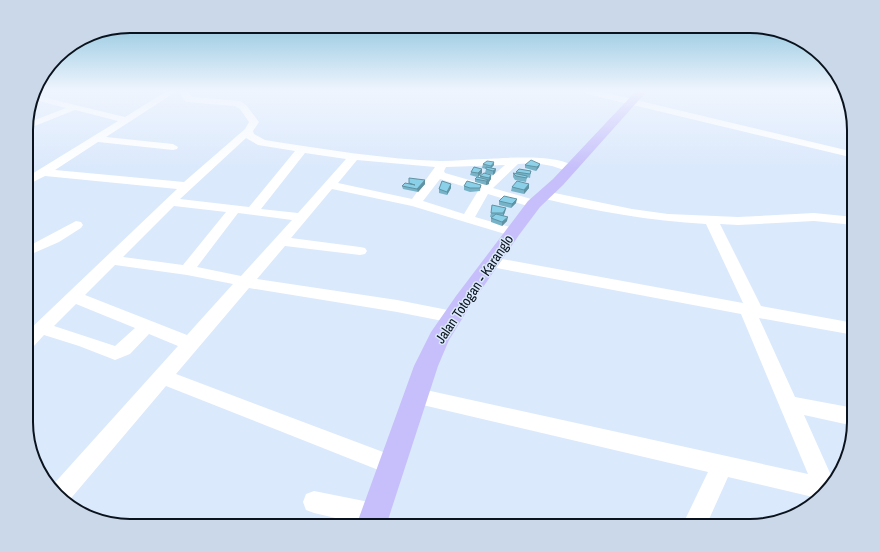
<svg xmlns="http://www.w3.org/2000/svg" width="880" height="552" viewBox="0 0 880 552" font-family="'Archivo Narrow',sans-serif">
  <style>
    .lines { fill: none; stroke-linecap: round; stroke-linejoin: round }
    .minor { fill: #fff; fill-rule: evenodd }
    .major { fill: #c6bffb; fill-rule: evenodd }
    .wall { fill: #76b3c8 }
    .shaded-wall { fill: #6092a2 }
    .building { fill: #89d0e8; stroke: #6092a2 }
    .labels { text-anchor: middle; stroke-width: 3; stroke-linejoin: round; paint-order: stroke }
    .street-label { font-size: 14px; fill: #0a131d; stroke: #dbe9fc }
    .rim { fill: none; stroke: #0a131d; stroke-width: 2 }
  </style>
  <rect width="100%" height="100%" fill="#dbe9fc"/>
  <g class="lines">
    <!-- minor -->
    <g class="minor">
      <path d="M167,91h10l-71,46 67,7 5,3 -1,2 -4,1 -75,-8 -43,28 129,12 61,-53 4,-7 -9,-13 -5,-3 -48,-4 -5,-4 -2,-7h8l4,6 48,4 6,4 13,17 -6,9 1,3 11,6c58,9 117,19 176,21 15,0 30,-2 46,-2 18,-1 77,-6 89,10l-6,3 -18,-6 -17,-3 -17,1 -25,24 45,13 2,3 -2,3 -4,1 -46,-14 -13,23 42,12 2,3 -2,3 -5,1 -100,-30 -80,-17 -41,49 69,9 5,1 2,3 -2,3 -5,1 -75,-9 -28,33 140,21 56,11 6,2 2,4 -2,4 -6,2 -56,-11 -148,-24 -73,86 223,84 3,7 -3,7 -8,3 -225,-89 -99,117 -16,-16 127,-141 -29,-12 -19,20 -15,6 -36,-14 -35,-11 -11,12 -6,2v-17l150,-143 -132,-13 -18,9v-8l91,-56 -43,-11 -48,19v-6l39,-15 -34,-9 2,-4 91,22zM246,138l12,7 37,6 -46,56 -69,-8zM305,153l41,6 -48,54 -37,-4zM357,160l78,7 -23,32 -74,-16zM505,165l-22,19 -38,-11 -1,-2 2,-4zM440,179l38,12 -14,23 -41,-13zM174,206l52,6 -43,53 -60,-8zM238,213l54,7 -51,56 -44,-9zM115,265l72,10 46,9 -46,51 -102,-40zM76,304l59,24 -20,18 -61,-20z"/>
      <path d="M583,91h15l256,61v6l-267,-64z"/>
      <path d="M545,191l87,18 36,5 70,3 76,-4 40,4v8l-40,-4 -76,4 -18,-1 41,82 93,17v12l-95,-17 36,79 59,11v18l-50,-11 30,67 -17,16 -89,-21 -22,49h-24l26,-54 -298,-70 -3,-6 3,-6 7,-2 391,86 -67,-160 -250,-47 -5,-2 -2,-3 2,-3 5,-2 252,46 -37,-79c-56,-3 -111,-13 -165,-26l-2,-3 2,-3z"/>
      <path d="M76,221l5,1 2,3 -2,3 -22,14 -32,14v-9z"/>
      <path d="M314,491l60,12 8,4 4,8 -4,8 -12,3 -56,-13 -8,-3 -3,-8 3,-8z"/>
    </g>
    <!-- major -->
    <path class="major" d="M636,91h11l-84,94 -23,22 -21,28 -49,71 -21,34 -11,26 -52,160h-30l58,-160 17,-34 25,-36 72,-95 25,-22z"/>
  </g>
  <!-- wall -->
  <g class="wall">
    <path d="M483,164l11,1 -3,3 5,1 -1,4 -2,2 -8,-2 1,-4 -4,-1z"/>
    <path d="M540,164l-1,3 -3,4 -11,-3v-3z"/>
    <path d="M482,169v4l-4,4 2,1v-2l11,-1v4l-2,3v2l-3,1 -11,-3v-3l2,-2 -7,-2 1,-3z"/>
    <path d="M531,171l-1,7 -3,-1 -1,5 -11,-2 -2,-3v-4l2,1 1,-2z"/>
    <path d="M409,178l16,6 -7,8 -15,-3 -1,-3 7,-3z"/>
    <path d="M451,184v4l-4,7 -8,-2v-4z"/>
    <path d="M529,184v4l-5,6 -13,-3 1,-4z"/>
    <path d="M481,185l-1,6 -10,1 -6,-2v-4z"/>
    <path d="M499,201l17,2 -5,5 -12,-3z"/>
    <path d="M506,208l-1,4 -2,4 4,5 -5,5 -11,-4v-4l2,-1h-3l1,-4z"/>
  </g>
  <!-- shaded-wall -->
  <g class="shaded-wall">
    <path d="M494,162v3l-4,4 1,-3z"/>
    <path d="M540,164l-1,3 -3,4 1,-4z"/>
    <path d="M482,169v4l-4,4v-4z"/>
    <path d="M496,169l-1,4 -2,2v-4z"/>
    <path d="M491,175v4l-2,3v2l-3,1v-4l3,-1v-2z"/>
    <path d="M425,180v4l-7,8 -1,-3z"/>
    <path d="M451,184v4l-4,7v-3z"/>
    <path d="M529,184v4l-5,6v-4z"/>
    <path d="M517,199l-1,4 -5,5 1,-4z"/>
    <path d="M506,208l-1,4 -2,5v-4z"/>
    <path d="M508,217l-1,4 -5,5v-4z"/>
  </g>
  <!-- building -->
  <g class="building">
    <path d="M531,160l9,4 -3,3 -12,-2z"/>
    <path d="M487,161l7,1 -3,4 -8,-2z"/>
    <path d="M474,167l8,2 -4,4 -7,-1z"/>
    <path d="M486,167l10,2 -3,2 -7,-2z"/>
    <path d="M519,169l12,2 -1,3 -14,-2z"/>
    <path d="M484,173l7,2 -2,3 -9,-2z"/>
    <path d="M513,173l14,3v2l-11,-2z"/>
    <path d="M477,177l12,3 -3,1 -11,-2z"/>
    <path d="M409,178l16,2 -8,9 -15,-3 3,-3 10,2 -6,-2z"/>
    <path d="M442,181l9,3 -4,8 -8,-3z"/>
    <path d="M467,181l14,4 -1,3h-10l-6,-2z"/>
    <path d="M517,181l12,3 -5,6 -12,-3z"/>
    <path d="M504,196l13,3 -5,5 -13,-3z"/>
    <path d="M492,205l14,3 -3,5h-12z"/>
    <path d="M496,214l12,3 -6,5 -11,-4z"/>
  </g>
  <!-- sky -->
  <linearGradient id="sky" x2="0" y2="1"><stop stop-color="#7abad7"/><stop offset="0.54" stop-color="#eff5fe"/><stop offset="1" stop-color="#eff5fe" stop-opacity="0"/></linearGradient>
  <rect width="880" height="168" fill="url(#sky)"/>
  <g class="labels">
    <!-- street labels -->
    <g class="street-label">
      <text transform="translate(474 289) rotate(-56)" y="5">Jalan Totogan - Karanglo</text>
    </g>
  </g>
  <!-- crop -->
  <path d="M0 0H880V552H0ZM130 33H750A97 97 0 0 1 847 130V422A97 97 0 0 1 750 519H130A97 97 0 0 1 33 422V130A97 97 0 0 1 130 33Z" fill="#cad8ea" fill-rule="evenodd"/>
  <path class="rim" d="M130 33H750A97 97 0 0 1 847 130V422A97 97 0 0 1 750 519H130A97 97 0 0 1 33 422V130A97 97 0 0 1 130 33Z"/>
</svg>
